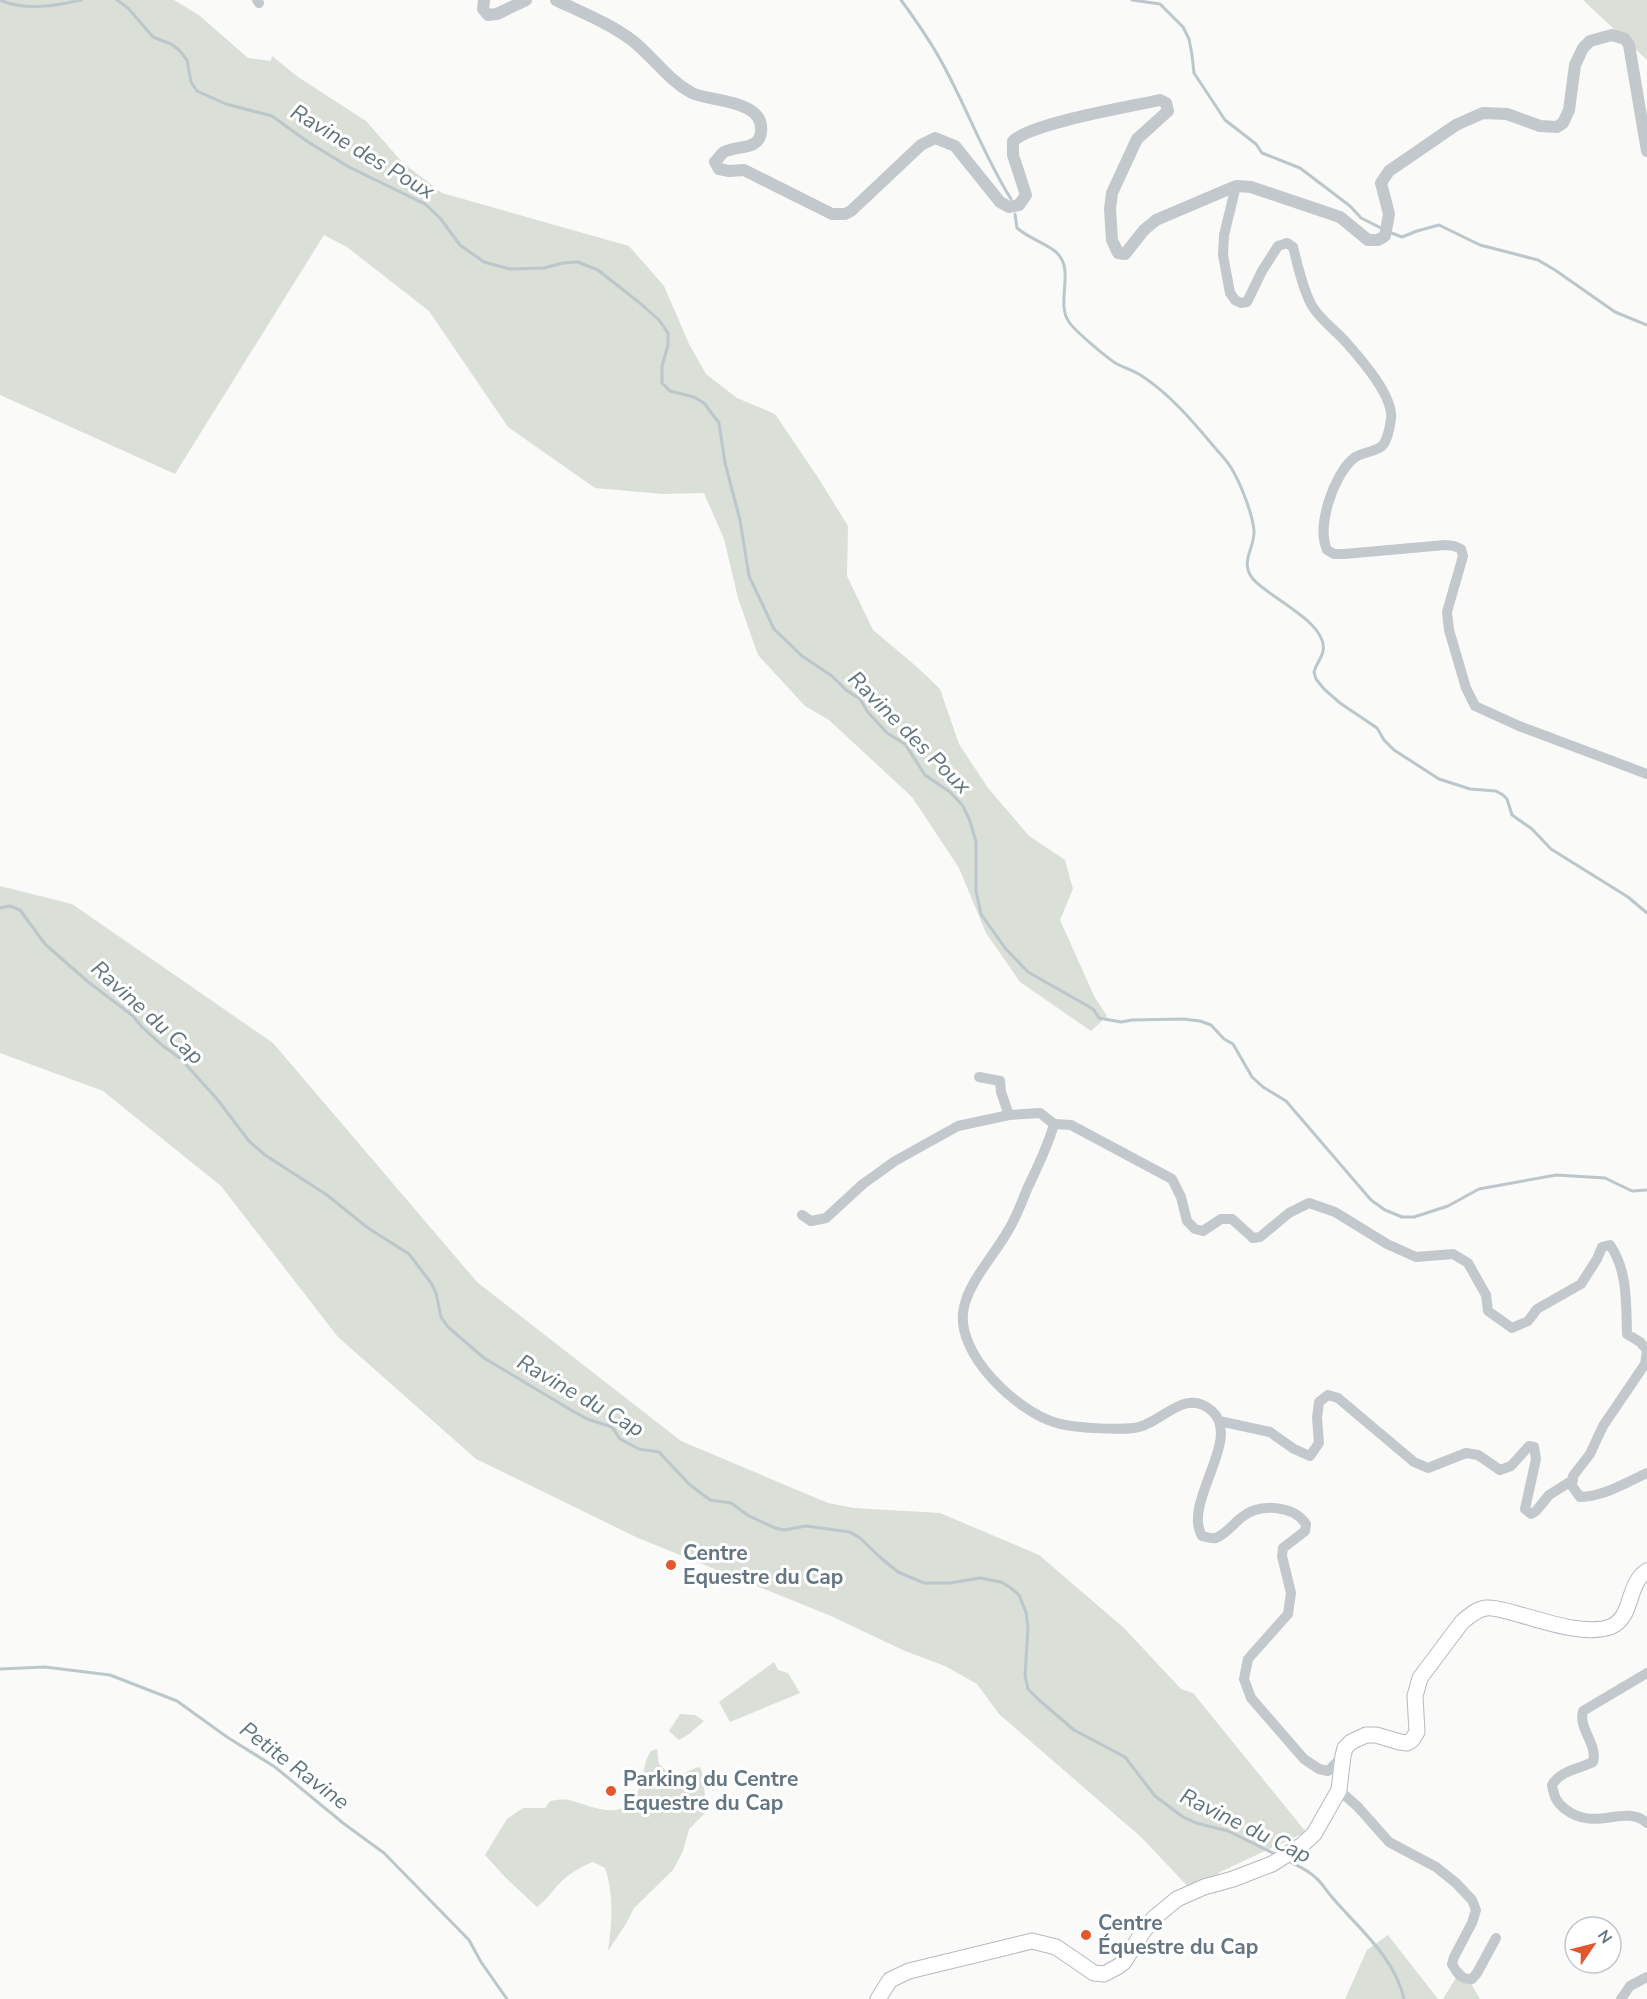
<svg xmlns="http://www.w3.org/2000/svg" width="1647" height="1999" viewBox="0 0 1647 1999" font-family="'Nunito Sans',sans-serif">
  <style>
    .green { fill: #dadfd7 }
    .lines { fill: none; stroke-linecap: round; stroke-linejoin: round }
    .stream { stroke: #bbc7cb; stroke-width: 3 }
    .secondary-casing { stroke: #b3babf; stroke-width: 17 }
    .minor { stroke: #c3c8cc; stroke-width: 10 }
    .tertiary { stroke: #c3c8cc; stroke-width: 12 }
    .secondary { stroke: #fff; stroke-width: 15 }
    .poi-dot { fill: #e4572e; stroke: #fff; stroke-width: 2 }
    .labels { text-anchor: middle; stroke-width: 6; stroke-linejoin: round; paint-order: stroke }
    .poi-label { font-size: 21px; font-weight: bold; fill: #657683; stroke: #fff; text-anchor: start }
    .water-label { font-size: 22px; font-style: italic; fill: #60757c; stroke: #fff }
  </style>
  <rect width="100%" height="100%" fill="#fafaf8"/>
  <!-- green -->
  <g class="green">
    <path d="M0,0h174l26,16 48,42 23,3 1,-5 26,21 68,44 37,42 39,30 187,53 35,40 25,58 17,30 31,24 38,16 42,62 31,50 -1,50 26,54 44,37 23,22 19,55 29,44 41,48 36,24 8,29 -13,31 35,78 12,18 -16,15 -71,-49 -34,-49 -27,-65 -47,-71 -83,-77 -24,-14 -47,-51 -20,-57 -14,-59 -20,-46 -41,1 -68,-6 -87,-61 -79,-116 -82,-64 -23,-12 -149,239 -175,-79z"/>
    <path d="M1583,0h64v60z"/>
    <path d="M0,886l72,18 201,139 204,239 204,159 147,62 26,5 86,5 99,42 85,73 57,61 12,4 113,139 -86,40 -26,21 -53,-56 -142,-123 -22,-30 -32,-18 -40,-15 -74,-35 -193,-78 -162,-79 -138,-122 -117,-151 -118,-95 -103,-38z"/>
    <path d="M774,1662l4,8 10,3 12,20 -70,29 -11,-20z"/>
    <path d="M680,1714l15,1 9,6 -15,13 -10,6 -10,-9z"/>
    <path d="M657,1749l2,15 15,14c10,-3 16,-10 26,-11 6,14 3,28 7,44l-18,18 -6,22 -10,19 -39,38 -7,14 -19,29c4,-27 6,-57 -3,-83l-12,-6c-10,4 -21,10 -29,17 -10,9 -16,20 -27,28l-30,-28 -22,-24 22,-36 16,-11h22l5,-7c6,-1 12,-2 18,-1 23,5 52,23 68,-5 8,-14 6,-31 15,-44z"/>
    <path d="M1388,1935l50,64h-93l22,-49z"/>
    <path d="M1462,1968l18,31h-37z"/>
  </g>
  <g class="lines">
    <!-- stream -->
    <g class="stream">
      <path d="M0,0c25,11 55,6 81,0"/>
      <path d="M117,0l11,8 25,29 18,7 8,6 8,10 4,22 6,9 29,13 46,12 36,26 41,25 76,37 15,14 20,27 24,17 26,7 34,-1 19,-5 15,-1 20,8 43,34 18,16 9,13v12l-6,21v17l8,8 24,6 10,6 15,20 6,40 15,57 9,56 25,53 28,27 30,20 14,14 14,9 7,12 20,22 18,11 20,31 25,17 13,14 7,15 6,21v49l5,23 24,34 23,24 60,34 6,4 5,8 22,4 11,-2 51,-1 17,2 11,4 13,14 9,5 19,33 11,10 23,14 85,99 14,10 17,7h12l34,-11 31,-17 77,-14 49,3 27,13 15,-1"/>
      <path d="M901,0c17,23 34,48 47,74 22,42 38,85 63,125"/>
      <path d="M1132,0l28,4 23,23 6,12 3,16 2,18 31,47 31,24 6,9 38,15 50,38 11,12 22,11"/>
      <path d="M1015,214l2,14c13,11 28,15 39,24 20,18 -1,50 13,70 6,9 38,36 48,42 8,4 17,7 25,12 29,19 52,47 74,73 6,7 13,14 17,22 8,14 20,44 21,60 1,17 -15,31 -1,48 15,18 76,44 70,72 -1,7 -7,13 -9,21l2,7 8,10 16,14 37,25 7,12 10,10 45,29 31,10 26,2 7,4 4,4 5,16 20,14 19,20 77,48 19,16"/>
      <path d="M1389,232l13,5 15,-6 22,-6 41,20 58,15 17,10 60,42 32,13"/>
      <path d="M0,908l10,-2 10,4 25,34 42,37 46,35 9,11 21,19 18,13 36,40 32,42 16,14 62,40 41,33 41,26 22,29 5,10 5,24 7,10 36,31 87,52 16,9 25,8 8,12 19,10 20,3 30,32 21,16 21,3 18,13 26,12 9,2 22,-4 44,6 10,6 21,20 17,14 26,11h26l30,-5 21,4 10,6 8,7 7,17 2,15 -3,49 3,13 11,11 35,30 51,27 30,39 28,21 13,6 32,8 49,24"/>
      <path d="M0,1669l45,-2 65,8 67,26 50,36 48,30 68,56 41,30 85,87 12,22 26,37"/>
      <path d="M1288,1861c10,5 20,9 28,17 6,5 10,12 15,18 26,31 64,61 73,103"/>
    </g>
    <!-- secondary casing -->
    <g class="secondary-casing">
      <path id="secondary" d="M878,1999l12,-19 19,-9 123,-30 24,6 38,26 10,1 13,-7 7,-5 18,-29 12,-15 23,-19 27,-12 29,-8 39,-15 30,-19 12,-11 25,-44 4,-34 2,-8 6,-6 15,-7h10l24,7 7,1 5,-3 5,-8 -2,-36 5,-18 42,-56c7,-6 15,-13 24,-14 9,-1 19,3 28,5 27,7 69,23 96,14 24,-9 16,-43 37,-56"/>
    </g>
    <!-- minor -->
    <g class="minor">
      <path d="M257,0l2,3"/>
      <path d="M1236,186l-12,49 -1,20 7,38 5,7 6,3 6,-1 15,-31 16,-25 9,-3 6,4c5,19 9,40 18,57 8,15 23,25 34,37 15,17 49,55 46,78 -1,7 -3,20 -8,26 -6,7 -21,7 -29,13 -20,16 -38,68 -27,92l7,4h10l101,-9 9,1 7,3 2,7 -16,56 2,18 17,58 9,18 44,20 128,48"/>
      <path d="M979,1077l21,4 1,11 8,23"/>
      <path d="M1054,1124l17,1 101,54 9,18 6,24 8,8 8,2 18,-12h11l21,19 7,-1 29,-24 20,-10 26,9 52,32 29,13 37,-3 15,9 18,32 2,16 24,17 16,-7 9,-12 44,-25 16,-25 5,-12 8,-2c18,26 16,59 17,89l13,8 7,8"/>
      <path d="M802,1215l9,6 15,-3 37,-34 32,-23 63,-35 51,-11 31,-2 14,11c-6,22 -16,42 -26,63 -6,14 -11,29 -19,42 -13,24 -39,51 -45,78 -11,45 53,105 93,116 16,5 60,7 77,5 27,-3 50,-42 78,-17 31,28 -30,91 -10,125 5,1 9,3 14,2 10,-4 18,-15 26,-21 18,-14 51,-12 64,7l-1,7 -22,17 -1,8 9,37 -3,21 -40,45 -4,20 7,19 53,61 15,10 9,2 15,-15"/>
      <path d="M1647,1351l-2,13 -42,62 -13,28 -17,22 -1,10 8,11c25,-1 45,-14 67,-24"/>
      <path d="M1219,1421l51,11 24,17 16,7 9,-13 -2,-25 2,-16 9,-7 10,3 76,64 14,6 38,-15 12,2 22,15 11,-4 18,-20 5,1 2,12 -11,50 6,5 5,-3 13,-16 24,-15"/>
      <path d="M1647,1673l-64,38c-5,18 15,33 10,51 -14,7 -32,8 -41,23 2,11 4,17 13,24 31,24 59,-6 82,14"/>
      <path d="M1339,1790l19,17 31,35 47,25 20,16 16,17 4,10 -4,13 -18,34 -2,7c5,9 9,16 20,15l5,-6 19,-35"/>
      <path d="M1621,1999l9,-13 17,-9"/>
    </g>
    <!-- tertiary -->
    <g class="tertiary">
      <path d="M484,0l-1,9 5,6 9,-1 29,-14"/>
      <path d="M556,0c25,12 55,24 77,41 21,17 35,39 59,52 18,9 73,6 69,39 -2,19 -24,13 -37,20 -3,2 -6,7 -9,10l4,7 10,2 15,-1 88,44h13l6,-3 70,-66 14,-7 20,8 45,56 9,5 10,-2 7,-10 -13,-40v-14c19,-18 116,-34 147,-41l6,3 2,8 -31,28 -25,54 -2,16 2,31 6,13 7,1 19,-24 12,-10 80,-34 15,1 89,30 28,23h10l7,-4 4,-22 -8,-31 8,-12 67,-46 27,-12 24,1 33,12 17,1 6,-4 6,-13 6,-45 8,-17 7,-7 22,-6 13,4 4,6 18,106"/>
    </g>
    <!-- secondary -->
    <use href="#secondary" class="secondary"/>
  </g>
  <!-- markers -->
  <g class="poi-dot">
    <circle cx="671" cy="1565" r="6"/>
    <circle cx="611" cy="1791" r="6"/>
    <circle cx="1086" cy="1935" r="6"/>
  </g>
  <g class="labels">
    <!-- poi labels -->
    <g class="poi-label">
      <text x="683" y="1560">Centre<tspan x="683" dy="24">Equestre du Cap</tspan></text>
      <text x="623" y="1786">Parking du Centre<tspan x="623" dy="24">Equestre du Cap</tspan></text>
      <text x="1098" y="1930">Centre<tspan x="1098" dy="24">Équestre du Cap</tspan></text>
    </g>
    <!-- water labels -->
    <g class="water-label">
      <text transform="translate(363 151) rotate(31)" y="8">Ravine des Poux</text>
      <text transform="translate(910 732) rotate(45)" y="8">Ravine des Poux</text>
      <text transform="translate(148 1012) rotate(42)" y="8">Ravine du Cap</text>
      <text transform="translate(581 1395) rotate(30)" y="8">Ravine du Cap</text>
      <text transform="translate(295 1765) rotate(37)" y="8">Petite Ravine</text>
      <text transform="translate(1246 1825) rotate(26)" y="8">Ravine du Cap</text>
    </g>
  </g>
  <!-- north arrow -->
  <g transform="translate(1593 1945) rotate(55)"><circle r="28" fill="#ffffff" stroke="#c1c8cd" stroke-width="1.5"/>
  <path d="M0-4.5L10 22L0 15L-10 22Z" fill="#e4572e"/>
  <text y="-9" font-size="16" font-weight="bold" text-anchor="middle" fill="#657683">N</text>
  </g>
</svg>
